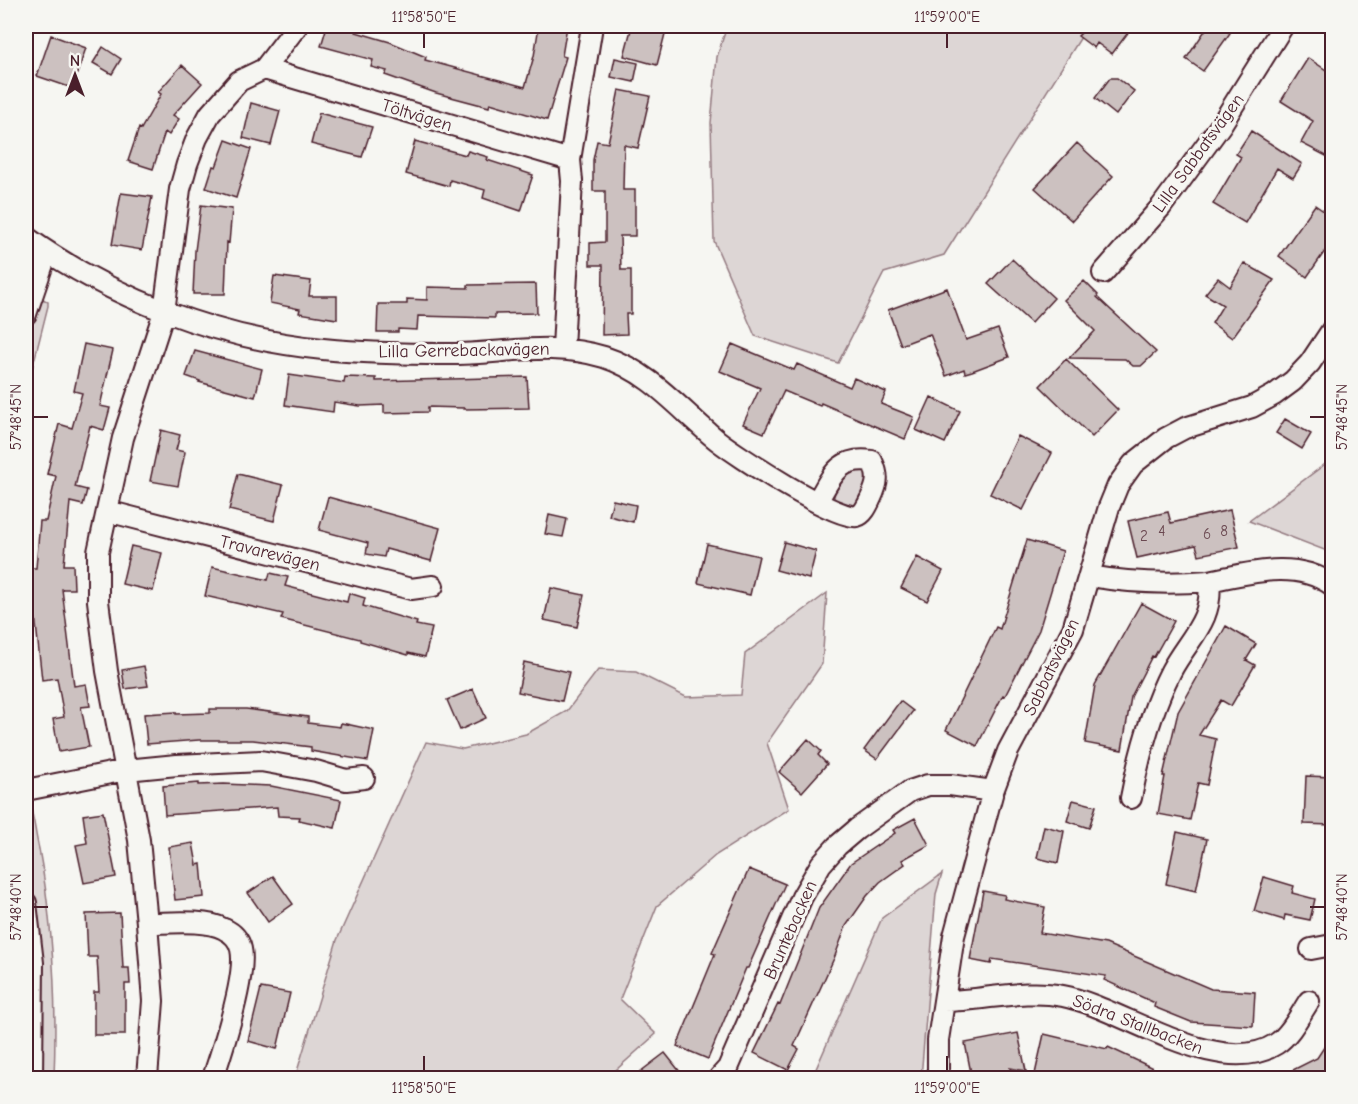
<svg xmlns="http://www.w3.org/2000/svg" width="1358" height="1104" font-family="'Comic Neue',sans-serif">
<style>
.green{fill:#ddd6d5;stroke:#947a80;stroke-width:1.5}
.building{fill:#ccc1c0;stroke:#4a1f2b;stroke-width:1.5}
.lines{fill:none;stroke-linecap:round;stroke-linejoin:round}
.street-casing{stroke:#4a1f2b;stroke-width:24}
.street{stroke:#f6f6f2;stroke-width:20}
.ticks{fill:none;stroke:#4a1f2b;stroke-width:2}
.labels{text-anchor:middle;stroke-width:6;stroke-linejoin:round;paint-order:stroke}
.number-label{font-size:15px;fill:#6a4850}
.street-label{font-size:18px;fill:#4a1f2b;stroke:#f6f6f2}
.neatline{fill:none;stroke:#4a1f2b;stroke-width:2}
.ticks-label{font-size:15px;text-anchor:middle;fill:#4a1f2b}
</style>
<rect width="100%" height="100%" fill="#f6f6f2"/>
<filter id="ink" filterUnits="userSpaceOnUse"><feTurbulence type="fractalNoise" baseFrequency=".0167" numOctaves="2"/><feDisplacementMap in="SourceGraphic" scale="12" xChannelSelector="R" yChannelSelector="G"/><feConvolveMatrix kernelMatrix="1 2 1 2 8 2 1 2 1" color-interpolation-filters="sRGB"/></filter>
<g filter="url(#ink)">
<path class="green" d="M727,26H1088L944,255L884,273L838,363L755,336L714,241L711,123L717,57Z
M40,297L48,302V306L26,393V341Z
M1332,459V553L1249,521Z
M866,468L871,473L859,502L851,507L834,500L835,487L847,470Z
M827,593L822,664L767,743L789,809L716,855L657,906L620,999L656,1034L607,1078H295L337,940L426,742L463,749L526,734L567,711L598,670L636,672L686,697L741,695L745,654Z
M28,800C34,814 35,833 39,849C53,924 57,1002 54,1078H41L42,998L35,904L26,850V801Z
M942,874L936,894L921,1078H812L882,918Z"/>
<path class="building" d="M327,26H358L356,32L390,42L426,57L425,60L525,87L534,56L539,26H567L562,56L566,57L547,120L490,103L489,107L436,93L385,75L387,71L371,67L373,60L321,46Z
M632,26H667L657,65L624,56Z
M1073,26H1133L1112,54L1097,43L1094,48L1078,36L1082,32Z
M1208,26H1219L1230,33L1203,71L1186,59Z
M51,35L86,48L72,88L37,76Z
M103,47L121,59L112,74L93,63Z
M615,58L638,63L634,82L611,77Z
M1308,58L1332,74V159L1301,143L1313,121L1281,101Z
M182,65L202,83L173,115L179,119L169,135L165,132L153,169L128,161L139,128L141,129L161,94L158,92Z
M1110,78H1117L1134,91L1116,115L1095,98Z
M619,90L650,96L638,148L624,145L623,190H635V236H620L621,270H631V314H626L627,334L602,335L603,265H590V243L605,242V191H593V160L597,141L608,143Z
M251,103L280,111L271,145L243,138Z
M319,113L372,127L362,157L311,144Z
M1251,131L1302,164L1293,178L1277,168L1245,223L1213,204L1241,157L1236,154Z
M226,140L251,149L236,198L206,188L213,166L216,167Z
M415,141L466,155L468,151L488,157L487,160L533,175L521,211L483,198L485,190L450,180L449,186L406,174Z
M1077,143L1113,176L1072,221L1035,188Z
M121,193L152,197L142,250L112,245Z
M201,205L232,209L229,243L227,242L225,294H193L195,251Z
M1315,205L1332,217V241L1307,277L1279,256Z
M1012,259L1054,298L1031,323L988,284Z
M1244,263L1274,280L1232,338L1212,323L1223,305L1205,294L1218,278L1230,287Z
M274,276L311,281L309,296H337V319L299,313L300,309L270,303Z
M1084,281L1098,295L1097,297L1156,352L1141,366H1133L1125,359L1069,358L1095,331L1064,300Z
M536,284L537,313L495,314V318L418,316L417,330L398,329V332H377L378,304H407V299L427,300V287L468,288V285Z
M947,288L966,340L998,329L1009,357L972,371L965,373L964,369L946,376L930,334L901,345L888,310Z
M84,344L113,350L100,406L110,408L104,430L90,426L75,487L87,490L83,505L70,502L64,565H73L74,589H62L74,686L86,684L90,706L81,707L89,747L59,752L53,719L64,717L57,678L42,680L30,568H36L40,521H46L56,476L47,474L59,424L72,428L82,393L74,391Z
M732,344L794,370L797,364L850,387L854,378L886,392L881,404L914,417L905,439L821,403L820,406L784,391L764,433L743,424L760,388L720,371Z
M195,351L262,369L255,397L199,382L200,381L186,376Z
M1066,359L1118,410L1092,437L1040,386Z
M289,375L344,383L345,377L376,378V381L527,377L529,408L464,409V408L428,407V412L384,413V405L360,406L334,402L333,412L285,405Z
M931,397L960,411L945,443L916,430Z
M1285,419L1311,434L1302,449L1276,433Z
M161,430L180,435L176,450L185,452L178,486L150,481Z
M1018,436L1052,453L1023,510L990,494Z
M238,474L283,485L274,521L229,510Z
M328,497L440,528L431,561L386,549L384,557L366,554L368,543L319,530Z
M613,500L636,505L633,522L609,516Z
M1230,510L1239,547L1199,555L1196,545L1137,558L1128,521L1168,512L1171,523Z
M549,515L567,519L563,537L545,534Z
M1027,540L1063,551L1039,630L1005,696L1003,695L977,746L946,730L996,627L1000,629Z
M784,542L816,551L809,579L776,570Z
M707,544L759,556L750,595L698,583Z
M131,546L162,553L153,591L122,584Z
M917,557L943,571L927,601L901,588Z
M212,567L268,580L270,573L288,577L285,586L347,602L349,593L365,598L363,606L417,622L416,625L432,628L425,657L408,653V655L360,641V639L281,619L283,614L205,596Z
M551,588L584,595L577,627L544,620Z
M1141,603L1174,621L1154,657L1152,656L1131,697L1122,750L1085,743L1095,685Z
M1226,626L1256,644L1246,660L1255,665L1231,706L1221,700L1199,735L1216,739L1207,785L1198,783L1190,820L1158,814L1165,776H1163L1178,712Z
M524,662L569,672L562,701L518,692Z
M144,666L148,686L125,689L122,670Z
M473,689L486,718L460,730L447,700Z
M900,701L913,711L877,759L864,750Z
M210,709H246L308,717V723L340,727L341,723L374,730L368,761L311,751V747L253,740H199L147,744L144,714L176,712V714L210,713Z
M808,739L821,751L818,755L827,764L802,792L779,772Z
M1306,776L1332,777L1331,825L1304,824Z
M199,783V785L224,784L271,786L341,800L335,828L299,820L300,817L278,816L277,807L165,815L163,786Z
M1073,800L1096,806L1089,828L1067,821Z
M103,812L116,877L84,883L76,845L87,843L83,815Z
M915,818L929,845L902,860L905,864L880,882L867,896L846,926L835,956L794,1046L799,1049L788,1070L754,1053L778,1004L780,1005L819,908L851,863L895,833L893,830Z
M1044,826L1064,831L1058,863L1037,858Z
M1177,832L1207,839L1196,891L1166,884Z
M193,843L197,865L201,864L204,897L175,900L169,847Z
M749,869L785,884L748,968H746L708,1059L677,1046L715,954L712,953Z
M273,876L293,904L268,922L248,893Z
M1264,877L1294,886L1292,893L1315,899L1310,920L1285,915L1284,920L1254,911Z
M983,891L1005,895L1004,899L1045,907L1040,933L1106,944L1211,989L1255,992L1253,1026L1191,1022L1154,1007L1155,1003L1104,980L1106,976L992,959L991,964L970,960Z
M120,913L123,968H129L130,984H125V1035H94V992H99L97,957H88L86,914Z
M261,988L290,993L277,1049L248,1041Z
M1018,1033L1026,1071L1010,1068L1012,1078H972L965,1043Z
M1044,1034L1107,1049L1108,1047L1174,1078H1055L1035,1074Z
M1332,1035V1078H1277L1317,1058Z
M665,1053L685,1078H632Z"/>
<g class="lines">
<defs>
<path id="street" d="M264,69L570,160
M26,237C111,298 218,339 323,349C364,353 404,354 445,354C499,355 551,340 604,357C651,372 680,410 717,440C736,455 837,521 857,516C864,514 868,504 871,498C878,483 879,476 872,461C838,456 832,476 817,502
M1103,273L1161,207L1221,125L1283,26
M26,314L47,252
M563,348L572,181L570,160L592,26
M107,511L411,589L433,586
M1090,576C1129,583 1170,584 1209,581C1214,620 1188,639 1171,671C1151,710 1139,756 1131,798
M1209,581C1250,573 1296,559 1332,585
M26,790L126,770L177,765L261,761L316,771L346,780L364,778
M26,903L33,963L32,1078
M147,923C169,923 205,919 224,929C233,933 239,940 241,949C247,975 222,1051 213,1078
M1311,949L1332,945
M944,1001C984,1001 1023,988 1063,996C1121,1007 1219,1081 1276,1044C1290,1035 1300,1015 1309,1001
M147,1078L153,1001L147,923L139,840L107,671L98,601V552L123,438L164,312L180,189L187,164L197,138L210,114L239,81L264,69L297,26
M719,1078L728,1068L802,897L821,864L837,846L857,829L910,791L928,785H950L993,791
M938,1078V1040L954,936L993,791L1008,751L1073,629L1109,507L1118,485L1133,464L1166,438L1185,428L1252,407L1274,395L1293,381L1310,363L1332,330"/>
</defs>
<use href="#street" class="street-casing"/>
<use href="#street" class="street"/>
</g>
</g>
<path class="ticks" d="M424,33V48M947,33V48M33,417H48M1310,417H1325M33,907H48M1310,907H1325M424,1056V1071M947,1056V1071"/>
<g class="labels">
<g class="number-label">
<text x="1162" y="536">4</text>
<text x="1224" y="536">8</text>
<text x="1207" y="539">6</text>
<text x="1144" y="541">2</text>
</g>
<g class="street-label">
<text transform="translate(417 115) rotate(17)" y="6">Töltvägen</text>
<text transform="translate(1198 153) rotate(-54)" y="6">Lilla Sabbatsvägen</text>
<text transform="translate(464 350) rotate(-1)" y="6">Lilla Gerrebackavägen</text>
<text transform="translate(270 553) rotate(14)" y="6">Travarevägen</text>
<text transform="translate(1051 667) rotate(-64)" y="6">Sabbatsvägen</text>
<text transform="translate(790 930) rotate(-66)" y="6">Bruntebacken</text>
<text transform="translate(1138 1024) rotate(21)" y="6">Södra Stallbacken</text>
</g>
</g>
<rect width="1358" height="1104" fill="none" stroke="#f6f6f2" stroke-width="66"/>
<g transform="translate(75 75)" stroke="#f6f6f2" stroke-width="4.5" paint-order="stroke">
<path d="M0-4.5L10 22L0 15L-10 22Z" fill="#4a1f2b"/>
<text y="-9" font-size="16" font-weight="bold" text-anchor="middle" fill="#4a1f2b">N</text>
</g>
<rect x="33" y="33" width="1292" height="1038" class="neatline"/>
<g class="ticks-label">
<text x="424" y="22">11°58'50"E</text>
<text x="947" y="22">11°59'00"E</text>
<text transform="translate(16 417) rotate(-90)" y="5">57°48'45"N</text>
<text transform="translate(1342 417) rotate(-90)" y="5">57°48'45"N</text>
<text transform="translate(16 907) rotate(-90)" y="5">57°48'40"N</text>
<text transform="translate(1342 907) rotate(-90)" y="5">57°48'40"N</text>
<text x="424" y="1093">11°58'50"E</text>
<text x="947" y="1093">11°59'00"E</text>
</g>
</svg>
